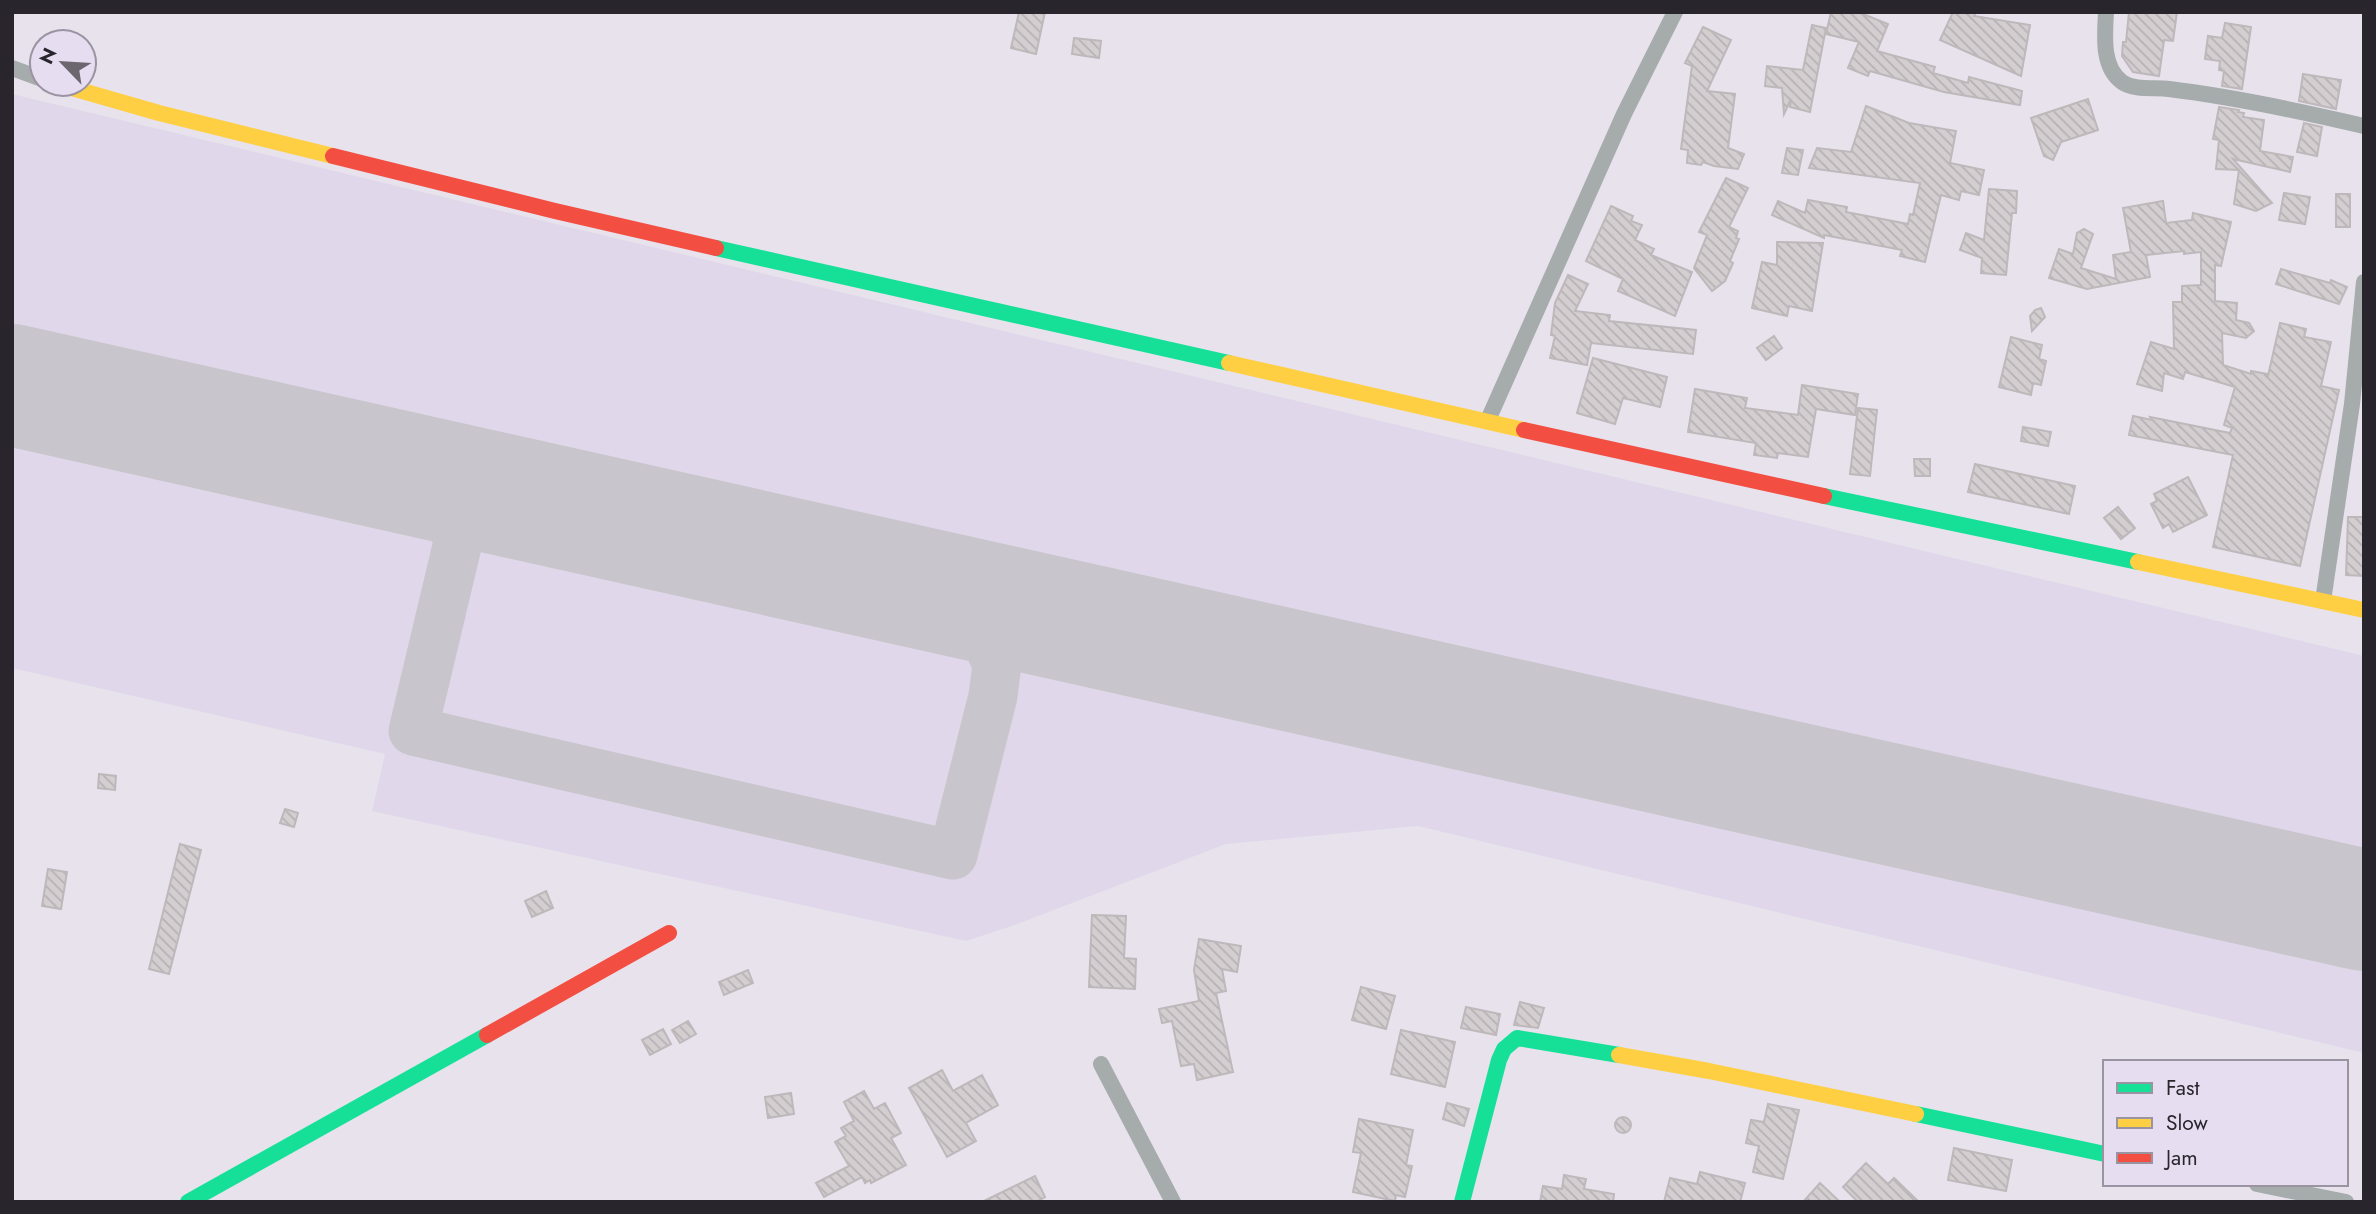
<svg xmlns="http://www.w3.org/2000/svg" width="2376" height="1214" font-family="Jost,sans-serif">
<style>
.built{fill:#e0d8ea}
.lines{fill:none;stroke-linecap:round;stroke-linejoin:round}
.taxiway{stroke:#c8c6cc;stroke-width:49}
.runway{stroke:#c8c6cc;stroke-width:122}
.building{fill:url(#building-back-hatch);stroke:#beb8bb;stroke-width:2}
.street{stroke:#a6abab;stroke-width:16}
.fast{stroke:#16e098;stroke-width:16}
.slow{stroke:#ffcf43;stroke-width:16}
.jam{stroke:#f24e42;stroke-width:16}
</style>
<defs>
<pattern id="building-back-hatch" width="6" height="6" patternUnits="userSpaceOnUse" patternTransform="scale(1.75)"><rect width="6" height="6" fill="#d4ced1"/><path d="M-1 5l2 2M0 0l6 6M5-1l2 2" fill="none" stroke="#b6b1b4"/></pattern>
</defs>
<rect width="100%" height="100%" fill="#e7e2ec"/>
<path class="built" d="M12,94L2364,656V1053L1418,826L1226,844L1015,925L966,941L372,811L385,754L12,668Z"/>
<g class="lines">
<path class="taxiway" d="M437,505L451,522L458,542L413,731L953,855L993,696L997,664L979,626"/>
<path class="runway" d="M12,385L2364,910"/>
</g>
<path class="building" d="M1019,12H1045L1036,54L1011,48Z
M1831,12H1858L1888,24L1877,51L1935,67L1933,73L1968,83L1969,77L2022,91L2020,105L1944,92L1870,71L1868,76L1848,68L1859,42L1826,34Z
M1953,12H1976L1974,16L2030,25L2021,76L1940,40Z
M2129,12H2177L2173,41L2164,40L2159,76L2133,72L2122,56L2123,42H2126Z
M2225,23L2251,27L2242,89L2222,86L2224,71L2219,70L2220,61L2205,59L2208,36L2222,38Z
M1812,25L1826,28L1810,112L1790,107L1791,99L1784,114L1782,88L1765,86L1767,66L1803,70Z
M1703,27L1731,40L1707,91L1735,94L1728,148L1744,154L1738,169L1714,166L1703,162L1701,165L1687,163L1688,150L1681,149L1692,66L1685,63Z
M1074,38L1101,41L1099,58L1072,54Z
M2303,74L2341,80L2336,109L2299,101Z
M2088,99L2098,130L2061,142L2053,160L2044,156L2031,118Z
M1866,106L1909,123L1956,131L1950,163L1984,170L1979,195L1961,191L1959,200L1941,195L1925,262L1900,256L1902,250L1824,235V238L1772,215L1778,201L1805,213L1808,200L1847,207L1846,212L1908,224L1910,214L1913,215L1920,183L1809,168L1817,148L1851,152Z
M2219,107L2239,110L2238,112L2244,113L2243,117L2264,120L2260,151L2293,157L2290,172L2233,159L2272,203L2256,211L2234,204L2239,170L2216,169L2219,140L2213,139Z
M2304,123L2322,127L2317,156L2297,152Z
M1787,148L1803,150L1798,175L1782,173Z
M1726,178L1748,188L1729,227L1738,231L1736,238L1739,239L1730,261L1733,263L1725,281L1712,291L1694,268L1707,235L1699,232Z
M1989,189L2017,191L2016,213H2012L2006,275L1981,273L1982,258L1960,250L1966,233L1984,240Z
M2284,193L2310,197L2305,224L2279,220Z
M2336,194H2350V227H2336Z
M2163,201L2166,223L2192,220L2193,213L2231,222L2221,266L2215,265V301L2237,303L2236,320L2249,323L2254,331L2246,338L2222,333L2223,365L2251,374V371L2267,374L2268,376L2280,323L2306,329L2304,337L2331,342L2321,386L2339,390L2300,566L2213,547L2233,455L2129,435L2133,416L2152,420L2150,417L2230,433L2232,428L2224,425L2235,387L2185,372L2183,379L2164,373L2162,391L2137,384L2151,342L2174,349L2173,302H2182V286L2201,285V252L2184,254V251L2146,255L2150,277L2087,289L2049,278L2059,249L2073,254L2077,233L2084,229L2093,234L2081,268L2116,279L2113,255L2131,252L2123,208Z
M1611,206L1633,216L1631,221L1642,225L1635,240L1654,249L1651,255L1692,272L1675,316L1618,291L1623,279L1586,261Z
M1777,242L1823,243L1812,311L1789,306L1787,316L1752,308L1762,262L1777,265Z
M2281,269L2330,283L2331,280L2347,287L2339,304L2276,284Z
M1568,275L1588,284L1575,311L1610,315L1609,321L1696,330L1693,354L1591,343L1587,365L1550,358L1555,336L1551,335L1555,303Z
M2041,308L2045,317L2032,331L2030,316L2035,310Z
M1774,336L1782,348L1766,360L1757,348Z
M2011,337L2042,345L2039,359L2046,361L2041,385L2033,383L2031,395L1999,387Z
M1593,358L1667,377L1660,407L1623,398L1615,424L1577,413Z
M1802,385L1858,394L1855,415L1816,409L1808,457L1778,453L1777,458L1754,455L1756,443L1688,432L1695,389L1747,398L1745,408L1798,415Z
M1858,408L1877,410L1870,476L1850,474Z
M2023,427L2051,432L2048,446L2021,441Z
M1914,459H1930V476H1915Z
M1975,464L2075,486L2069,514L1968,492Z
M2188,477L2207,515L2173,532L2169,524L2163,528L2151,504L2157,501L2154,494Z
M2118,507L2135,528L2121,539L2104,518Z
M2348,517H2364V576L2346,575Z
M99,774L116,776L115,790L98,788Z
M285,809L298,813L294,827L280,823Z
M180,844L201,850L169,974L149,969Z
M48,869L67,872L61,909L42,906Z
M546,891L553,908L532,917L525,901Z
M1092,915L1126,916L1124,958L1136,959L1135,989L1089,987Z
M1199,939L1241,946L1237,972L1222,969L1226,991L1216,993L1233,1072L1197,1080L1194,1064L1181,1066L1172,1021L1162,1023L1159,1009L1199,1001L1194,970Z
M748,970L753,983L724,995L719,982Z
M1361,987L1395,996L1386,1029L1352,1020Z
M1520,1002L1544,1008L1538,1028L1514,1025Z
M1466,1007L1500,1014L1496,1035L1461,1028Z
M688,1021L696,1034L680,1043L672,1030Z
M663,1029L671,1044L650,1055L642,1040Z
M1401,1030L1455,1042L1445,1087L1391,1074Z
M942,1070L953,1091L982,1075L998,1105L966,1123L976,1141L947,1157L909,1088Z
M864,1091L874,1109L885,1103L901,1133L891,1138L906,1165L871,1183L870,1180L865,1183L862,1177L824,1197L816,1183L849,1166L835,1142L846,1136L841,1128L854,1121L844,1102Z
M791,1093L794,1114L768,1118L765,1097Z
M1447,1103L1469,1109L1464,1126L1443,1119Z
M1768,1104L1799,1110L1783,1179L1753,1172L1759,1146L1746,1143L1751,1120L1764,1122Z
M1615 1125a8 8 0 1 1 16 0a8 8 0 1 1-16 0Z
M1359,1119L1413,1130L1406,1165L1412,1166L1405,1197L1396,1195L1395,1201L1353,1192L1361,1153L1353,1152Z
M1954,1148L2012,1160L2006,1191L1948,1180Z
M1866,1163L1888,1184L1894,1178L1919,1202H1858L1843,1187Z
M1700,1172L1745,1183L1740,1202H1664L1670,1178L1697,1184Z
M1564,1175L1586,1179L1584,1189L1614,1194L1613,1202H1540L1543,1186L1562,1189Z
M1035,1176L1045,1197L1036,1202H982Z
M1820,1183L1840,1202H1803Z"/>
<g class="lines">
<path class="street" d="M2106,12C2105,34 2101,67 2122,82C2135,91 2155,87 2169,89C2235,97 2300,111 2364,126
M12,68L42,79
M1488,420L1624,114L1675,12
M2323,601L2352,404L2364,282
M1101,1064L1173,1202
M2257,1184L2346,1202"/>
<path class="fast" d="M716,248L1229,363
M1824,496L2138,562
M1916,1114L2105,1154
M188,1202L487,1035
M1462,1202L1499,1060L1504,1049L1517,1038L1619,1055"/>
<path class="slow" d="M58,84L159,113L333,156
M1229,363L1524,430
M2138,562L2364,610
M1619,1055L1709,1071L1916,1114"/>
<path class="jam" d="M333,156L555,211L716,248
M1524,430L1824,496
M487,1035L669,933"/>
</g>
<rect width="2376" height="1214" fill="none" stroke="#29252c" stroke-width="28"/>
<rect x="2103" y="1060" width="245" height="126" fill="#e6ddf1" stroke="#9a93a2" stroke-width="2"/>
<rect x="2117" y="1083" width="35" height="10" fill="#16e098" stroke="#9a93a2" stroke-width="2"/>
<text x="2166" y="1095" font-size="21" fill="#29252c">Fast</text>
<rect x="2117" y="1118" width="35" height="10" fill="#ffcf43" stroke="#9a93a2" stroke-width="2"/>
<text x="2166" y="1130" font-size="21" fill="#29252c">Slow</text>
<rect x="2117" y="1153" width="35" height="10" fill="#f24e42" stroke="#9a93a2" stroke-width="2"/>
<text x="2166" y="1165" font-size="21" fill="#29252c">Jam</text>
<g transform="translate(63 63) rotate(295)"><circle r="33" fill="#e6ddf1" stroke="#9a93a2" stroke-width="2"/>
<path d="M0-5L12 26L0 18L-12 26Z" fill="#6c676f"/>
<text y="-10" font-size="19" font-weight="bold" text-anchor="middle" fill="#29252c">N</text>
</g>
</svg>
